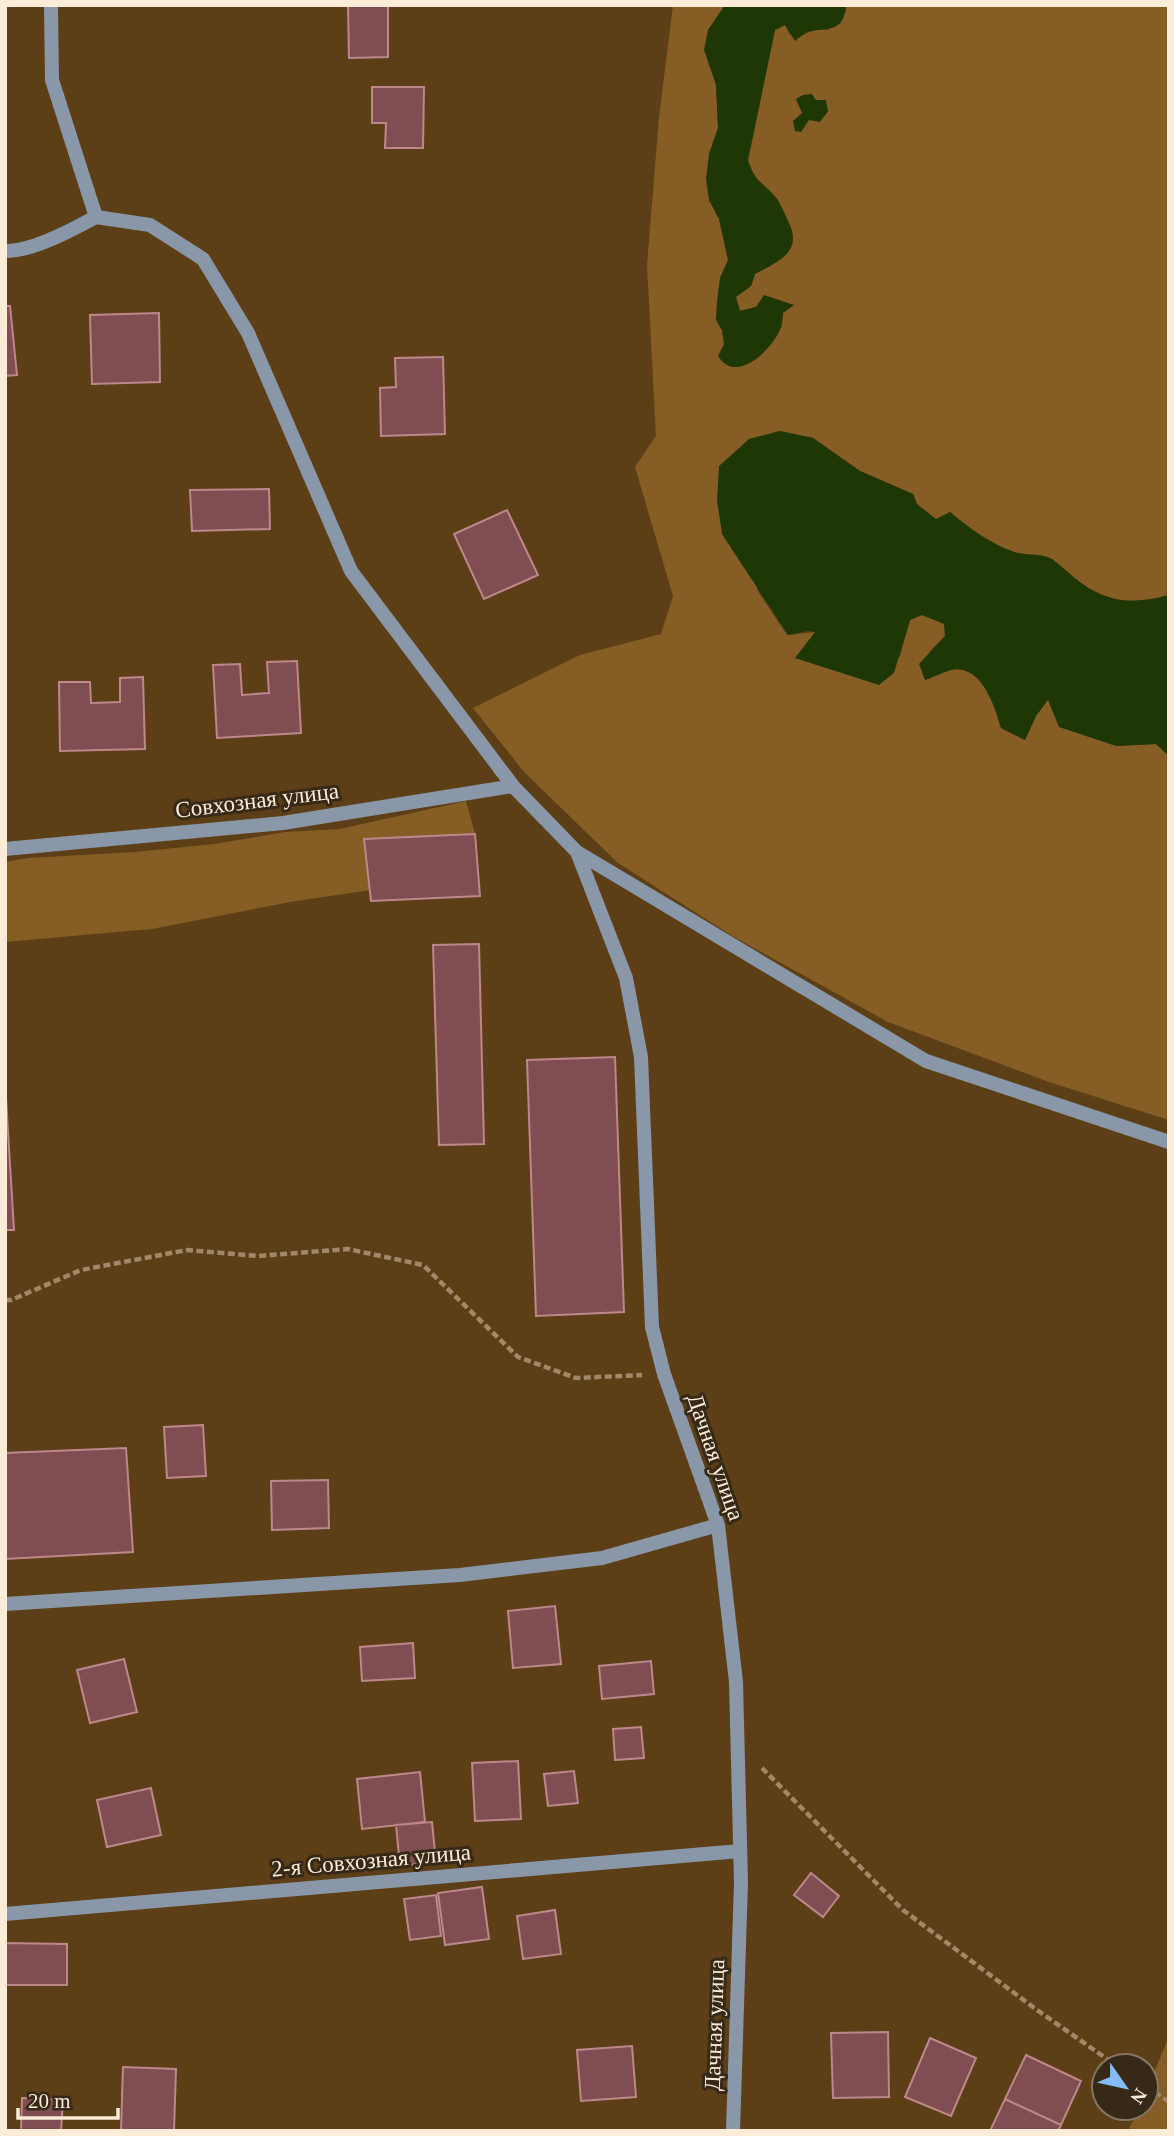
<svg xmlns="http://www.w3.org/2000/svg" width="1174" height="2136" font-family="'Times New Roman',serif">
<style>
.green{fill:#865d24}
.water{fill:#1f3705}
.building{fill:#7f4d52;stroke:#be878c;stroke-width:2}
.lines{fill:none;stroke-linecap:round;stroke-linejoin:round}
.path{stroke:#a08868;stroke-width:4.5;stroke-dasharray:7 3.5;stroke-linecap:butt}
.minor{stroke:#8997a9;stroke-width:14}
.labels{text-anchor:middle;stroke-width:6;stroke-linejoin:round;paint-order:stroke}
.street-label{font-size:23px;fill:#fcebd6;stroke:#362918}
</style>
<rect width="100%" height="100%" fill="#5c3f17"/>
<path class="green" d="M673,5H725L708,30L716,85L718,128L709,154V200L719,219L728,260L720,278L716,320L722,330L724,344L782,327L783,313L756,307L739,311L736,296L751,286L755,274C781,260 804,251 787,219C784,212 781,205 777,199C762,181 756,185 748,160L775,30L785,25L790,35L816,30H829L846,12V5H1169V595C1135,604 1111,604 1081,583C1071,576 1062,566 1052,559C1041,553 1026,556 1014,552C989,543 971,529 950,512L936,520L917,504L913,494L860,471L813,438L780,431L749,439L757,590L787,635L816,632L795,659L900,657L910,620L922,615L944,623L945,636L930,651L925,680C934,677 943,672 951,670C981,663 995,707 1001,728L1025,740L1036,716L1048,699L1116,746L1156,744L1169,756V1120L1049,1082L888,1022L734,937L618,863L525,773L473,708L580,655L661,634L673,596L635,467L656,436L647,265L659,117Z
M466,801L475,834L365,839L371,890L290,902L152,929L5,942V862L28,858L135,852L214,844L285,832L340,829Z
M1169,2034V2131H1128L1139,2108H1146C1146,2082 1162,2059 1169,2034Z"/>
<path class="water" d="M725,5H846C844,34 828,26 809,32C803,34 800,37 795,41L785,25L775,30L748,160C756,185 763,181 777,199C781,205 784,212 787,219C804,251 781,260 755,274L751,286L736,297L740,311L756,307L764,295L794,305L783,313C782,319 782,325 780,330C771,350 736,385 718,356L724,344L722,330L716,320L717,302L720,278L728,260L719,219L709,200L706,179L709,154L718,128L716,85L704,50L708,30Z
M812,94L816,100H826L828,111L820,122L809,120L801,132L795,131L793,121L802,113L796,99L803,95Z
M780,431L813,438L860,471L913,494L917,504L936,519L950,512C970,529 989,543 1014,552C1026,556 1041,553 1052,559C1062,566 1071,576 1081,583C1111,604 1135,604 1169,595V756L1156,744L1116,746L1059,727L1048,700L1036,716L1025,740L1001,728C995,706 981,663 951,670C943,672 934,677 925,680L919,664L945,636L944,624L922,615L910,620L894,673L879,685L795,658L815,632L808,631L788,635L722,534L717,500L719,466L749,439Z"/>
<path class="building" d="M348,5H388V57L349,58Z
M372,87H424L423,148H385L386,123H372Z
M5,306H10L17,375L5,376Z
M159,313L160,382L92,384L90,315Z
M443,357L445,434L381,436L380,388L396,387L395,358Z
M269,489L270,529L192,531L190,490Z
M507,510L538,575L484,599L454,534Z
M297,661L301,733L217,738L213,665L240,664L242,695L269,693L267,662Z
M143,677L145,749L60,751L59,682H90L91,703L120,702V678Z
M475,834L480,896L371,901L364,839Z
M479,944L484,1144L439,1145L433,945Z
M615,1057L624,1312L536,1316L527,1060Z
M5,1082L14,1230H5Z
M203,1425L206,1476L167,1478L164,1427Z
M126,1448L133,1552L5,1559V1453Z
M328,1480L329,1528L272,1530L271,1481Z
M555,1606L561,1664L513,1668L508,1611Z
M413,1643L415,1678L362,1681L360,1647Z
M124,1659L137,1712L90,1723L77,1670Z
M651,1661L654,1694L602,1699L599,1666Z
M641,1727L644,1758L615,1760L613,1729Z
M518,1761L521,1819L475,1821L472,1763Z
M574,1771L578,1803L548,1806L544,1774Z
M420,1772L425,1822L362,1829L357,1779Z
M151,1788L161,1835L107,1847L97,1800Z
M432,1822L436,1862L400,1866L396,1825Z
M811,1873L839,1896L823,1917L794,1895Z
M482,1887L489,1939L445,1945L438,1893Z
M436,1895L441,1936L410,1940L404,1899Z
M555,1910L561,1954L523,1959L517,1916Z
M5,1943L67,1944V1985H5Z
M888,2032L889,2097L833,2098L831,2033Z
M930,2038L976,2058L951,2116L905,2097Z
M632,2046L636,2097L581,2101L577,2050Z
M1026,2055L1081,2081L1061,2125L1005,2099Z
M123,2067L176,2069L174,2131H121Z
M22,2098L63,2100L61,2131H21Z
M1005,2099L1061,2125L1058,2131H990Z"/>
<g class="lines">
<path class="path" d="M5,1300H11L81,1270L187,1250L258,1256L348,1249L423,1265L518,1357L576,1378L642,1375
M762,1768L903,1910L1037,2010L1117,2066
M1146,2086L1169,2102"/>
<path class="minor" d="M51,5L52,80L96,217L150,225L203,259L248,333L351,571L513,786L577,852L926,1061L1169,1142
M5,251C34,251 71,230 96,217
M5,849L283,823L513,786
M577,852L626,978L641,1057L652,1327L664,1374L718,1525L736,1682L741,1882L733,2131
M5,1604L460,1575L602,1558L718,1525
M5,1914L740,1851"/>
</g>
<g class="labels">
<g class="street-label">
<text transform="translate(257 800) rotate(-7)" y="8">Совхозная улица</text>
<text transform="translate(716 1457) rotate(71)" y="8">Дачная улица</text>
<text transform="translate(371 1860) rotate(-5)" y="8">2-я Совхозная улица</text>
<text transform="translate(714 2025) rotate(-88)" y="8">Дачная улица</text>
</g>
</g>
<rect width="1174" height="2136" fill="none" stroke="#fcebd6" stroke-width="14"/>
<g transform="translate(1125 2087) rotate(124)"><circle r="33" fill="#362918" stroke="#857764" stroke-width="2"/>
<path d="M0-5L12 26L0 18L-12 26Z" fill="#84bcfb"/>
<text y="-10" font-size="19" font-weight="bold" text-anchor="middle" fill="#fcebd6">N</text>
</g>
<path d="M18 2108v10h100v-10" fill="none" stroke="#fcebd6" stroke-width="3.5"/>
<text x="28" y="2108" font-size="21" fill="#fcebd6" stroke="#362918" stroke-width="5" paint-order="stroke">20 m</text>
</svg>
